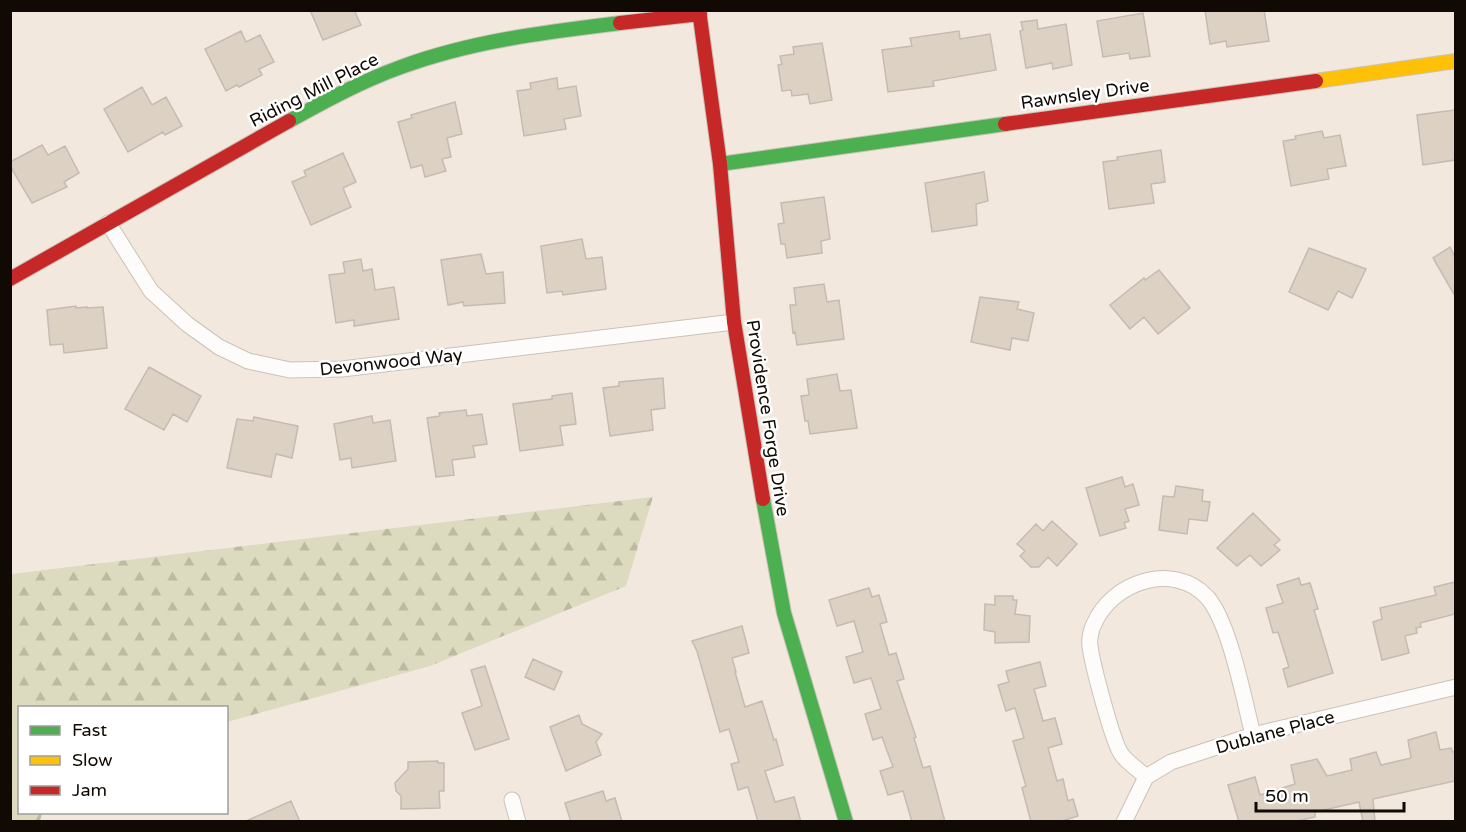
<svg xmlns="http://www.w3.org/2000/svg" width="1466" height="832" font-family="'Varela Round',sans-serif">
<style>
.forest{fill:url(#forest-firs)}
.building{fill:#ddd1c4;stroke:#c4bbb3;stroke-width:1.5}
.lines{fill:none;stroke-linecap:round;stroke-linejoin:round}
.street-casing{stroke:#cac2b8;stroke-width:17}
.fast-casing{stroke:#cac2b8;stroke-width:16}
.slow-casing{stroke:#cac2b8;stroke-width:16}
.jam-casing{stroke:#cac2b8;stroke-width:16}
.street{stroke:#fdfcfa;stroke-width:15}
.fast{stroke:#4caf50;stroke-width:14}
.slow{stroke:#ffc107;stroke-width:14}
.jam{stroke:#c62828;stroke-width:14}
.labels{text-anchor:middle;stroke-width:5;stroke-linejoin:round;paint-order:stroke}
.street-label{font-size:18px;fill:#110a04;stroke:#fff}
</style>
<defs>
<pattern id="forest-firs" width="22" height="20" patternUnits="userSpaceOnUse" patternTransform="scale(1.5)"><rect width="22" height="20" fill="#dcdbbf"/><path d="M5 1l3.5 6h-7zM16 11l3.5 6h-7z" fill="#bcbba2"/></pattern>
</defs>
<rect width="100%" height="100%" fill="#f3e8dd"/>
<path class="forest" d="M653,497L626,586L430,666L227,722L226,708H20V812L42,813L40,821H11V574Z"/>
<path class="building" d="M310,10H354L361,25L323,40Z
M1205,10H1264L1269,41L1227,47L1226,41L1210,44Z
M1143,13L1150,56L1130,59L1129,53L1103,57L1097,21Z
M1037,20L1038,29L1066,24L1072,65L1053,69L1052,63L1026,68L1020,31L1023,30L1021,22Z
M241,31L246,42L260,35L274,62L259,69L262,75L239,87L237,85L226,91L205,49Z
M959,31L960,39L990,34L996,70L933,81L934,86L888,92L882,50L912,46L910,38Z
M822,43L832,100L810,104L808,94L792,96L791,90L782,91L778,65L782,64L780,56L794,54L793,47Z
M557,78L558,89L576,86L581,116L564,119L566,129L524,136L517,91L531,89L530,83Z
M142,87L152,105L166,97L182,126L165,135L163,132L128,152L104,109Z
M455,102L462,134L447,138L451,157L442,159L446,171L425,177L422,165L411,168L398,122L412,118L411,115Z
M1455,110V160L1423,165L1417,115Z
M1322,131L1324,138L1340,135L1346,166L1327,169L1329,179L1291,186L1283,141L1296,139L1295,136Z
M42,145L48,155L65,146L79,173L64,182L67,187L32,203L10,166V162Z
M1161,150L1165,182L1151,184L1154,203L1109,209L1103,162L1118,160L1117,157Z
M343,153L356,182L343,188L351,207L311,225L292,182L306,176L304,171Z
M984,172L988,201L976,204L977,225L932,232L925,183Z
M824,197L830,239L821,241L822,253L787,258L785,244H781L778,224L784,223L781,203Z
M582,239L586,259L602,257L606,289L563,295L562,291L547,293L541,246Z
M1450,247L1455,257V296L1433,258Z
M1309,248L1366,269L1352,298L1338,291L1328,310L1289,292Z
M481,254L486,274L503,272L505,303L464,306L463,302L448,305L441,260Z
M361,259L363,271L372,269L375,290L394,287L399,319L354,326V320L336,323L329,275L345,273L343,262Z
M1159,270L1190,308L1158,334L1144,317L1130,329L1110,305L1144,278L1145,280Z
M824,284L827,302L839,300L844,339L797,345L795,332L793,333L790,305H796L794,288Z
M980,297L1019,302L1017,309L1034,313L1028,341L1012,338L1010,350L971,342Z
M76,306V308L87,307V308L103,307L107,348L64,353L63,344L50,345L47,310Z
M149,367L201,396L187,422L173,414L164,430L125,409Z
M837,374L840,391L851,390L857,428L810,434L808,421H805L801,396L809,395L807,379Z
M663,378L665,408L651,410L653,430L610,436L603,388L619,386V382Z
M572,393L576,424L560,426L563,445L520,451L513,404L552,399V396Z
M466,410L467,416L482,414L487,444L473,446L475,457L452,460L454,475L436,477L427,418L440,416L439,413Z
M372,416L373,423L390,420L396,461L352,468L351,458L340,460L334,424Z
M254,417L298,426L292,458L276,454L271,477L227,468L237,419L253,421Z
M1122,477L1125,487L1133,484L1139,505L1125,509L1129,521L1124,523L1126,528L1100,536L1086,488Z
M1176,486L1203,490L1202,501L1210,502L1207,521L1189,519L1187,534L1159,530L1163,496L1174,497Z
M1253,513L1280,540L1274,545L1280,550L1261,566L1250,555L1237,566L1217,548Z
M1052,521L1077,544L1057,566L1048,557L1039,567H1031L1020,556L1025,551L1017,544L1036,524L1043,531Z
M1299,578L1301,585L1310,583L1318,609L1314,610L1333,673L1288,687L1283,669L1289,667L1278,632L1273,633L1266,608L1283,603L1277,585Z
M1455,582V614L1420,623L1421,627L1416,628L1417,633L1405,636L1409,653L1382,660L1373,622L1382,619L1380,608L1436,595L1434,587Z
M869,588L872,597L879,595L887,622L880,624L889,655L896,653L904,679L897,681L916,737L914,738L923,768L930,766L945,822H912L903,791L888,795L880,771L893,767L882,737L873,740L865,714L881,709L871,678L854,683L846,657L863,652L854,621L837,626L829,600Z
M995,596H1013V600H1017L1015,614L1030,616L1029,642L995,643V632L984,630L985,604L995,605Z
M742,626L749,653L732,658L736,672H735L745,707L762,701L774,740L776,739L783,765L765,771L775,802L794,797L801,822H758L748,787L738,790L731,764L739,762L729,729L720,732L697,651L692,641Z
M533,659L562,672L554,690L525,677Z
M1040,662L1046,686L1034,689L1043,721L1055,718L1062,744L1048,748L1057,781L1063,779L1068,801L1073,799L1078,816L1059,822H1031L1022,788L1026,786L1013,741L1024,738L1015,708L1006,711L998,685L1009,682L1006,671Z
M485,666L509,739L475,750L462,713L482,706L471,670Z
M579,715L582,724L602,734L596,742L601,755L566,771L550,727Z
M1436,732L1440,750L1451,748L1453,752H1455V781L1373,799L1375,822H1363L1359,802L1315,812V817L1293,822H1239L1228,785L1255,777L1260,795L1295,784L1291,765L1317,759L1327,776L1352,770L1350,759L1376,752L1381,765L1411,758L1408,740Z
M438,761V763H444V791H439L440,808L401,809V796L396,791L395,783L408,769V762Z
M603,791L606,801L615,798L622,822H571L565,803Z
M291,801L300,822H244Z"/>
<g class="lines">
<defs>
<path id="street" d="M108,223L151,291L187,324L219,347L248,361L290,370L342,369L734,322
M1146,777C1139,770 1128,763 1122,755C1113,744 1092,663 1090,646C1089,640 1091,629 1094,624C1112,582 1173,561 1207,597C1230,623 1244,700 1253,735
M512,800L518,822
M1124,822L1146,777L1171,762L1253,735L1456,687"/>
<path id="fast" d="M289,121C325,101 362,81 401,67C471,41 546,32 620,23
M720,164L1005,124
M763,499L784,613L846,822"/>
<path id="slow" d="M1316,81L1456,61"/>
<path id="jam" d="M699,10L720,164L734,322L763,499
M620,23L700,14
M1005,124L1316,81
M10,279L289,121"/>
</defs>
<use href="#street" class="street-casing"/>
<use href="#fast" class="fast-casing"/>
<use href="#slow" class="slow-casing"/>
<use href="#jam" class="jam-casing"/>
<use href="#street" class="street"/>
<use href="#fast" class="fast"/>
<use href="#slow" class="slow"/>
<use href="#jam" class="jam"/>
</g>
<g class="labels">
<g class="street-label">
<text transform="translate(314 90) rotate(-27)" y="6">Riding Mill Place</text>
<text transform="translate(1085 94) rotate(-8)" y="6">Rawnsley Drive</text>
<text transform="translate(391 362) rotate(-6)" y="6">Devonwood Way</text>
<text transform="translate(768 418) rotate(81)" y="6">Providence Forge Drive</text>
<text transform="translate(1275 732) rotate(-15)" y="6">Dublane Place</text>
</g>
</g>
<rect width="1466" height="832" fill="none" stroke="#110a04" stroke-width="24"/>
<rect x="18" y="706" width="210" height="108" fill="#ffffff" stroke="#a09d9b" stroke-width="1.5"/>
<rect x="30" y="726" width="30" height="9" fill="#4caf50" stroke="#a09d9b" stroke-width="1.5"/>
<text x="72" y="736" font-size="18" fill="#110a04">Fast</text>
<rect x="30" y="756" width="30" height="9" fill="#ffc107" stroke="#a09d9b" stroke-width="1.5"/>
<text x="72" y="766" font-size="18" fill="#110a04">Slow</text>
<rect x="30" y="786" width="30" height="9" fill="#c62828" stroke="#a09d9b" stroke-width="1.5"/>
<text x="72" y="796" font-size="18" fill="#110a04">Jam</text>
<path d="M1256 802v9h148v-9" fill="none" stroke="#110a04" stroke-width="3"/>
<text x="1265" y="802" font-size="18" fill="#110a04" stroke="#ffffff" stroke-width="4.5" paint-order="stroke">50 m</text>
</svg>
